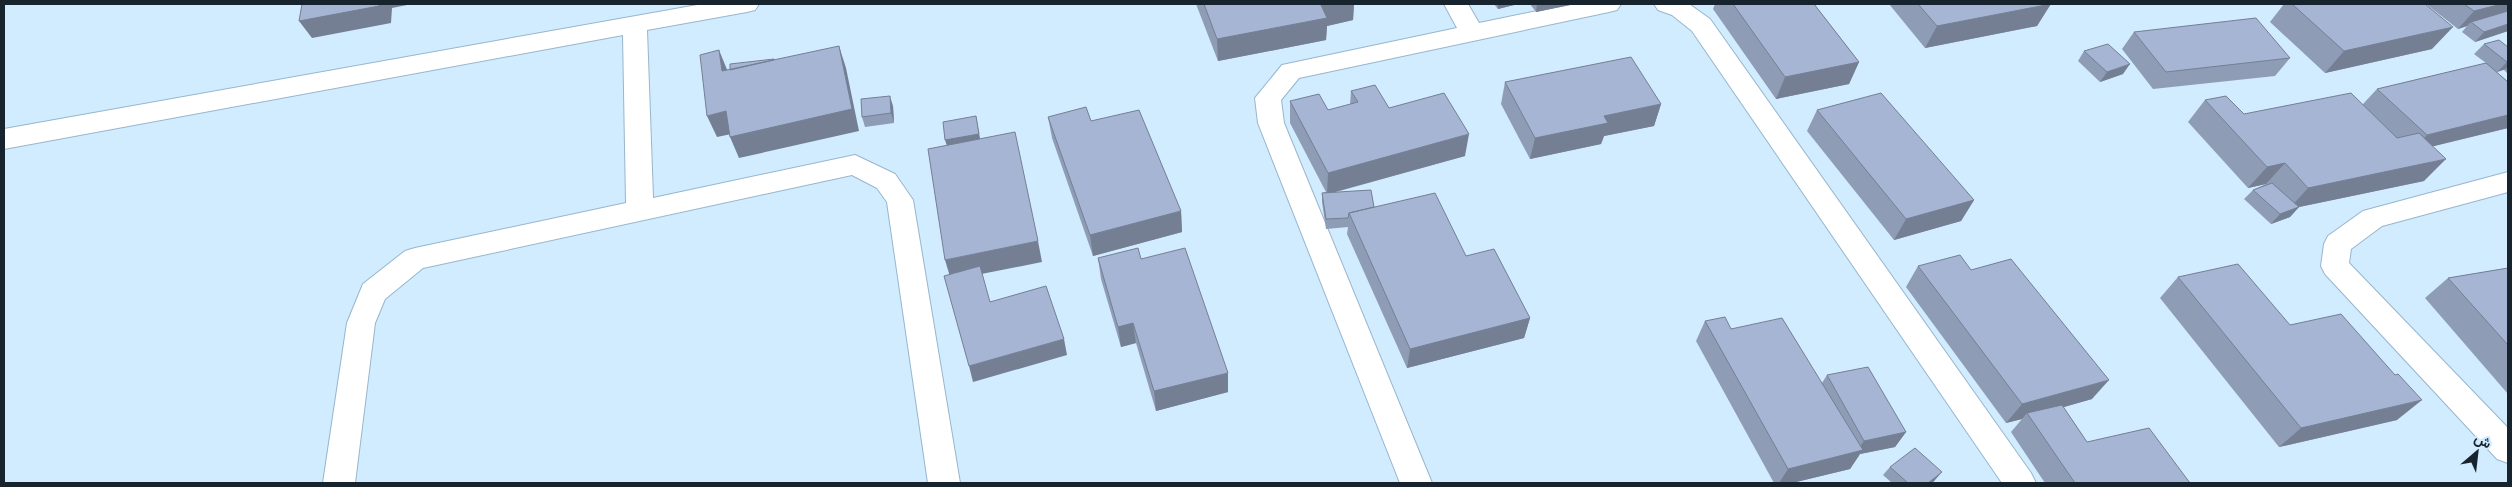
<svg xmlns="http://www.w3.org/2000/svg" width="2512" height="487" font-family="'Exo 2',Vazirmatn,sans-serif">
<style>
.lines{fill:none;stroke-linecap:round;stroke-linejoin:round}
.street-casing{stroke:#97b6cd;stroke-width:2}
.street{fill:#fff;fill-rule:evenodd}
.wall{fill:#8f9cb6}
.shaded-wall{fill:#747f94}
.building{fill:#a6b5d4;stroke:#747f94}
</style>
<rect width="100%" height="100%" fill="#d1ebff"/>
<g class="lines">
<defs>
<path id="street" d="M703,4H759L755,10L747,12L647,30L653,198L855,155L895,174L913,200L960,483H928L887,202L877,188L852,175L423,268L385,299L375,323L355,483H323L347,323L363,284L405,251L415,248L626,203L623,35L4,149V129Z
M1444,4H1468L1479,23L1571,4H1621L1617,10L1609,12L1299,78L1281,100L1284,123L1432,483H1400L1258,123L1255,98L1282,65L1457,28Z
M1654,4H1689L1710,19L2031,473L2036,483H2002L1692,31L1672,15L1658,10Z
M2508,172V192L2382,226L2351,249L2349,263L2508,428V463L2497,459L2325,274L2321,266L2324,244L2328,236L2363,211Z"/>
</defs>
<use href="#street" class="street-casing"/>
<use href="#street" class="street"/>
</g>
<path class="wall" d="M1196,4H1354L1353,20L1327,26L1326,40L1218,61Z
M1494,4H1518L1498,9Z
M1530,4H1575L1536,12Z
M1715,4H1814L1859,62L1849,84L1776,99L1713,9Z
M1889,4H2050L2037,26L1925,48Z
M2284,4H2425L2432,49L2325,73L2270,22Z
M2426,4H2508V31L2475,42L2462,32L2467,26L2458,29Z
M2134,32L2290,58L2275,76L2153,89L2122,49Z
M2484,44L2508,47V74L2504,70L2506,69L2497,72L2508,82V128L2433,146L2424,181L2299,207L2290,217L2271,224L2244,199L2253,190L2266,184L2248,188L2188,122L2205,100L2244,114L2363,104L2377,89L2486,63L2474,54Z
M2084,51L2123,74L2100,82L2078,61Z
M1505,82L1661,104L1654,126L1604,136L1601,144L1530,159L1501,104Z
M1351,91L1389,108L1465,156L1336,192L1374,207L1466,256L1530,318L1524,338L1407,368L1347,234L1348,227L1326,229L1322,202V193L1326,192L1290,123V101L1328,110L1350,105Z
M893,106L894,123L865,127L862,117Z
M1817,110L1974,200L1961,221L1894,240L1807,131Z
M1048,117L1091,121L1181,211L1182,232L1093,256L1052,138Z
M1098,258L1141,259L1228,392L1156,411L1136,343L1121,347L1101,279Z
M1918,266L1971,270L2092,399L2063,407L2087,442L2190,483H2045L2011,432L2022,419L2006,423L1906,287Z
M2508,268V394L2425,298L2448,278Z
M2178,277L2290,325L2397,420L2279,447L2160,298Z
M1705,321L1731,329L1822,383L1827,375L1906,432L1895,447L1860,454L1850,469L1792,483H1774L1696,341Z
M1890,467L1935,480L1932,483H1892L1883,475Z"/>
<path class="shaded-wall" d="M379,4H412L392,8L391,23L312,38L299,21Z
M1328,4H1354L1353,20L1327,26L1326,40L1218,61L1217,39L1321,5Z
M1498,4H1518L1498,9Z
M1537,4H1575L1536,12Z
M2051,4L2037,26L1925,48L1937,26Z
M2502,4H2508V15L2471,22L2467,26L2458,29L2474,11Z
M2508,24V31L2475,42L2484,32Z
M2453,27L2432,49L2325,73L2344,51Z
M839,46L846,68L859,131L739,158L730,137Z
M719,50L728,72L722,71Z
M2508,61V66L2506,69L2497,72Z
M1859,62L1849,84L1776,99L1785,77Z
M2130,64L2123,74L2100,82L2107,72Z
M890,96L893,106L894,123L891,113Z
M1661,104L1654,126L1604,136L1601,144L1530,159L1535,138L1604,116Z
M726,111L736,133L717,137L707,116Z
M2508,115V128L2410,152L2427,135Z
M976,116L981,144L948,149L945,140Z
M1469,134L1465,156L1327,194L1328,173Z
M2446,159L2424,181L2299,207L2290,217L2271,224L2280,214L2289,209L2308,188Z
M2285,163L2266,184L2248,188L2267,167Z
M1974,200L1961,221L1894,240L1906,219Z
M1181,211L1182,232L1093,256L1090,235Z
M1038,241L1042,262L951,280L945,260Z
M1530,318L1524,338L1407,368L1410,349Z
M1133,323L1136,343L1121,347L1118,327Z
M1064,339L1067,355L973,382L969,366Z
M1228,373V392L1156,411L1154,391Z
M2109,380L2092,399L2029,417L2027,413L2022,419L2006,423L2022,404Z
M2422,400L2397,420L2279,447L2301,428Z
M1906,432L1895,447L1860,454L1850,469L1792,483H1779L1788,469L1856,452L1864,441Z
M1942,472L1935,480L1932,483H1928Z"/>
<path class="building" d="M302,4H379V6L299,21Z
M1204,4H1328L1321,5L1327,18L1217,39Z
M1733,4H1814L1859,62L1785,77Z
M1918,4H2051L1937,26Z
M2292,4H2425L2453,27L2344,51Z
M2464,4H2502L2474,11Z
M2508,11V24L2484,32L2471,22Z
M2256,18L2290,58L2166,72L2134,32Z
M2499,40L2508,47V61L2507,62L2484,44Z
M2108,44L2130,64L2107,72L2084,51Z
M839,46L852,109L730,137L726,111L707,116L700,55L719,50L722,71Z
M1631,57L1661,104L1604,116L1608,123L1535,138L1505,82Z
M774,59V60L730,70V64Z
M2486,63L2508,82V115L2427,135L2377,89Z
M1375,85L1389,108L1444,93L1469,134L1328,173L1290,101L1319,94L1328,110L1358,102L1351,91Z
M1881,93L1974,200L1906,219L1817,110Z
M2351,93L2397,138L2419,133L2446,159L2308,188L2285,163L2267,167L2205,100L2226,96L2244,114Z
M890,96L891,113L862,117L861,99Z
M1086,107L1091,121L1139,110L1181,211L1090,235L1048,117Z
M976,116L979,134L945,140L943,122Z
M1015,132L1038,241L945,260L928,149Z
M2272,183L2299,207L2280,214L2253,190Z
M1371,190L1374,207L1349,213L1348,218L1326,219L1322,193Z
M1435,193L1466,256L1494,249L1530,318L1410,349L1349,213Z
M1138,248L1141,259L1185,248L1228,373L1154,391L1133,323L1118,327L1098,258Z
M1960,255L1971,270L2011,259L2109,380L2022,404L1918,266Z
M2238,264L2290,325L2341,314L2395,375L2398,374L2422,400L2301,428L2178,277Z
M980,266L990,302L1046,286L1064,339L969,366L944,276Z
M2508,268V345L2448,278Z
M1725,317L1731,329L1782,318L1863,450L1788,469L1705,321Z
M1868,367L1906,432L1864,441L1827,375Z
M2062,405L2087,442L2149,428L2190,483H2075L2027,413Z
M1915,448L1942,472L1928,483H1908L1890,467Z"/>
<rect width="2512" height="487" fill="none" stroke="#18242d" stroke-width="10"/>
<g transform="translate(2477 452) rotate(28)" stroke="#d1ebff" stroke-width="4" paint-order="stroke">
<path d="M0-4L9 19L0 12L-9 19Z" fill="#18242d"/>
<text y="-8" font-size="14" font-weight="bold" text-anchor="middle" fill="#18242d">ش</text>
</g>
</svg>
